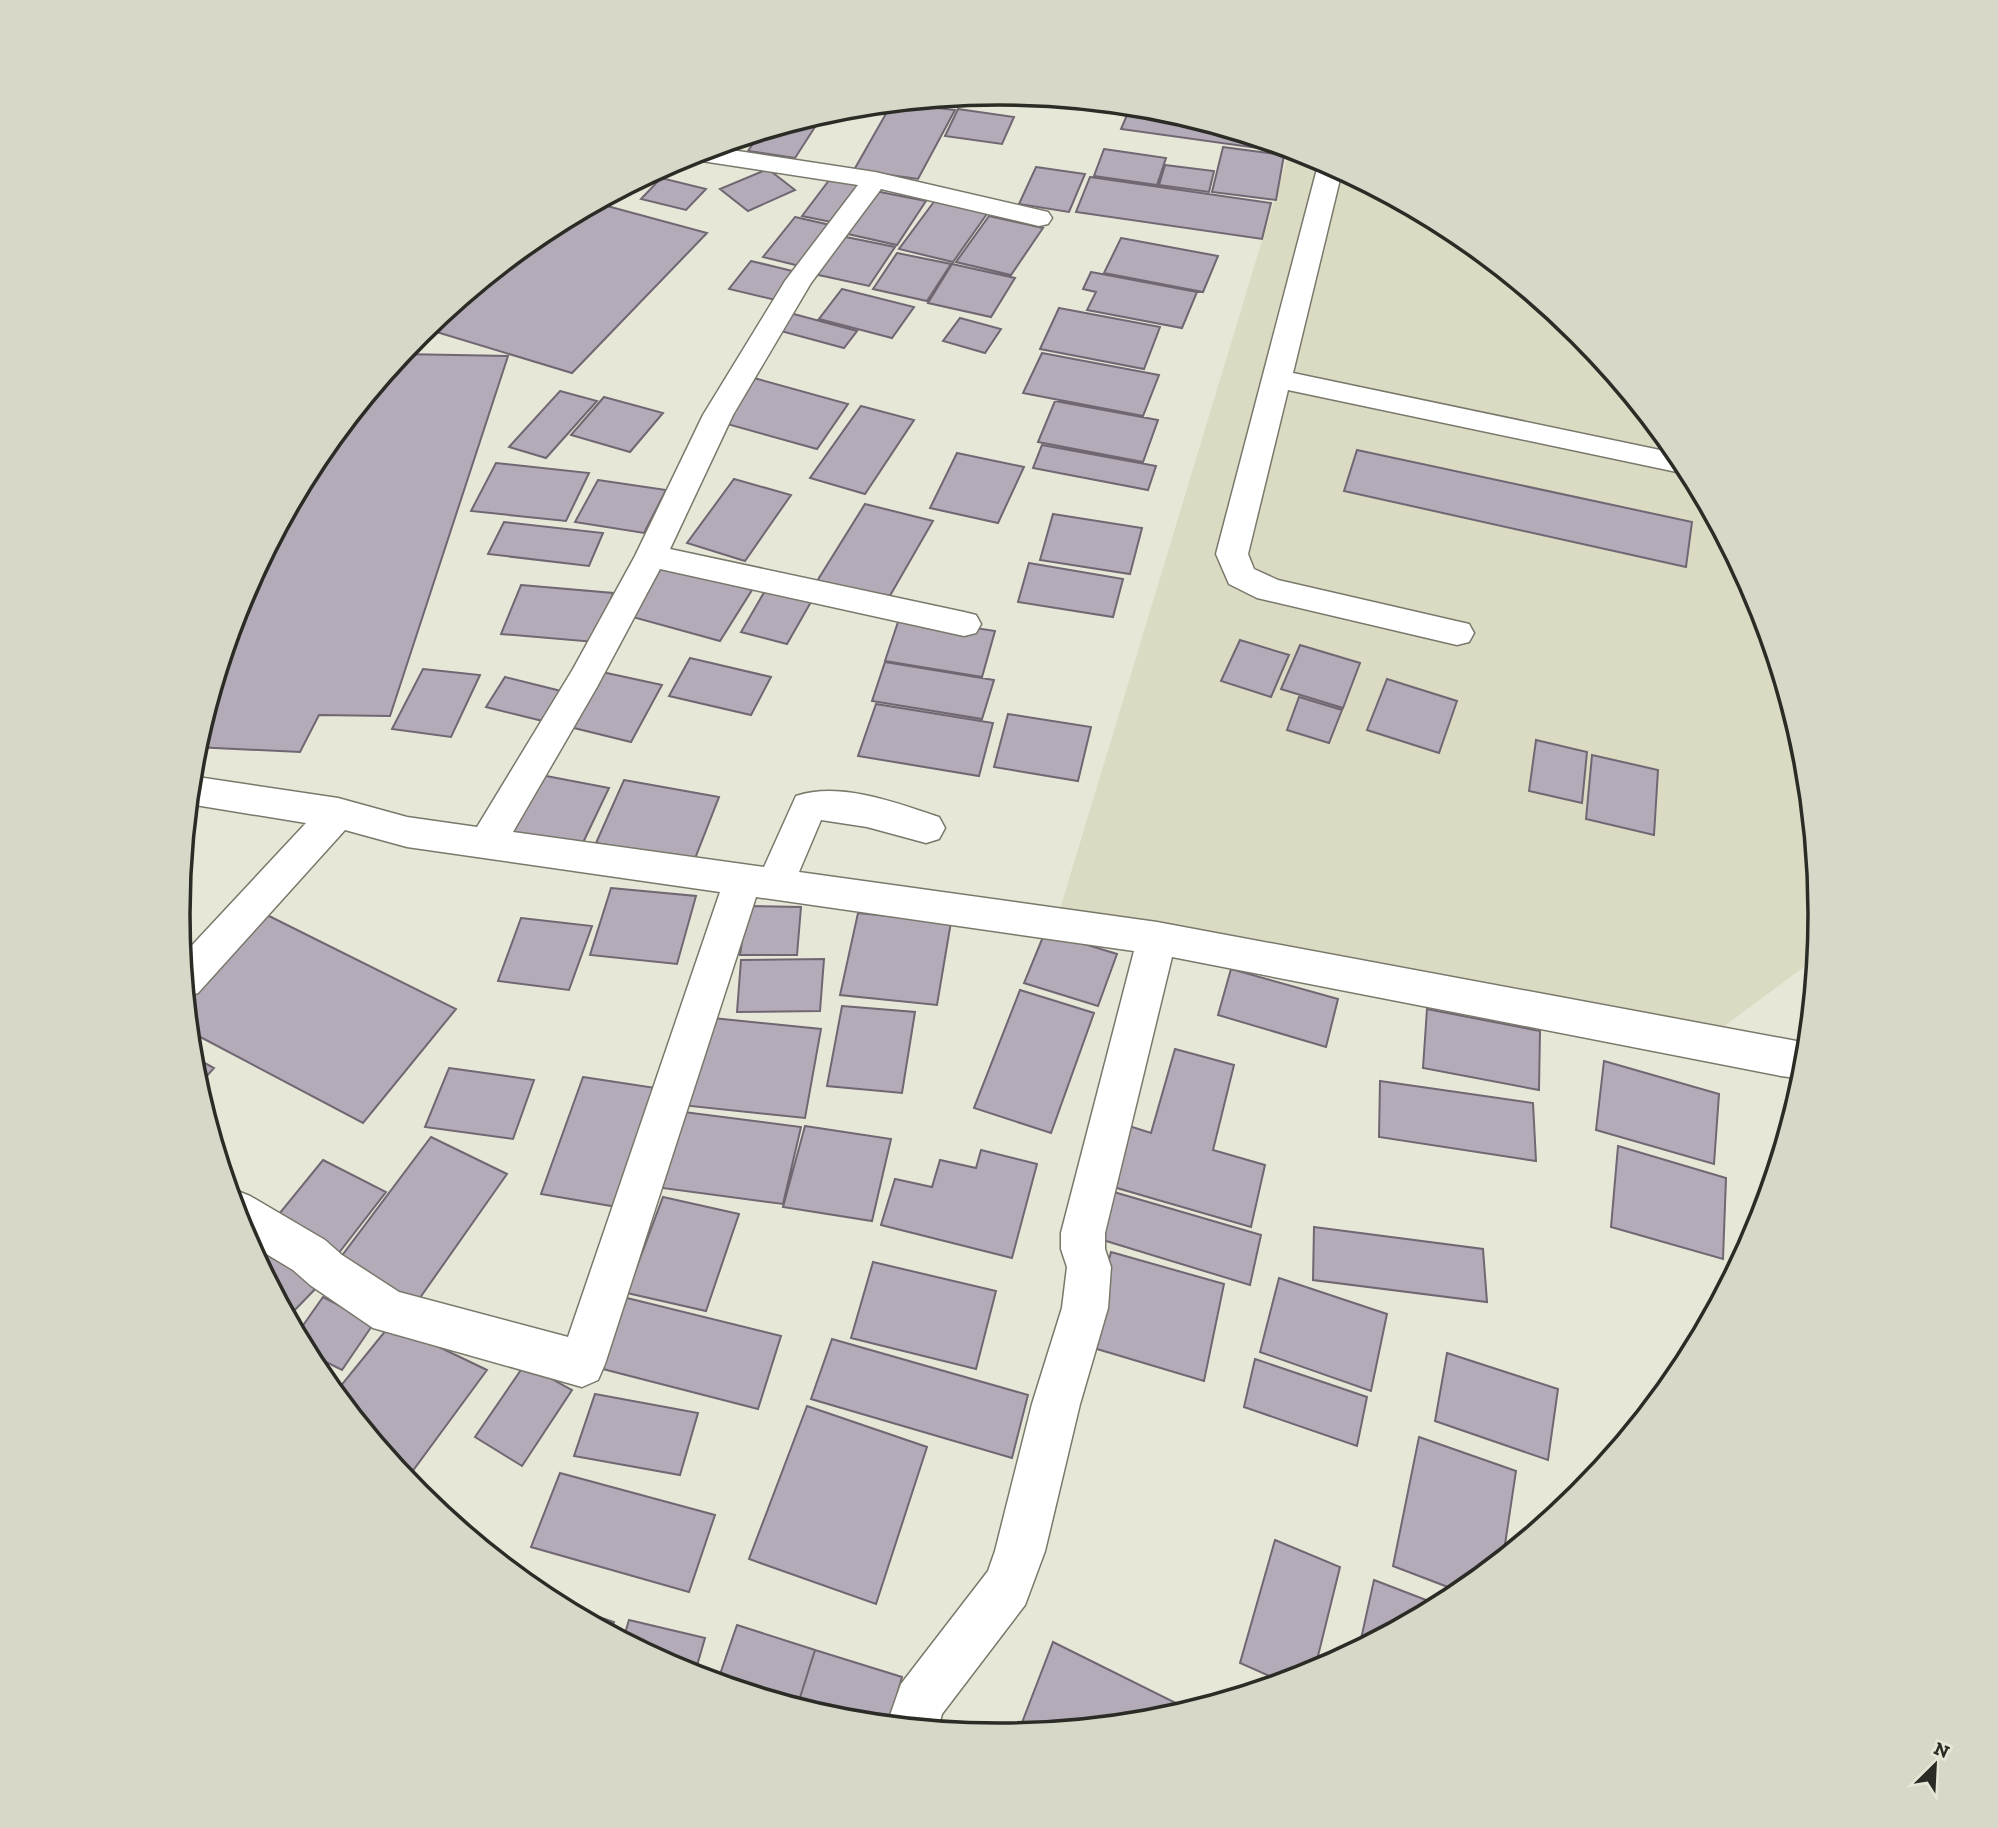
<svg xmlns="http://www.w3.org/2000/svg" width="1998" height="1828" font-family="'Zilla Slab',serif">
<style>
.built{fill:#dbdac3}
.building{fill:#b4abb8;stroke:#706773;stroke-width:2}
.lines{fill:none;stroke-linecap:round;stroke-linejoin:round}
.street-casing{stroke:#79786b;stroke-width:3}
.street{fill:#fff;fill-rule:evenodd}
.rim{fill:none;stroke:#2c2c26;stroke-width:3.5}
</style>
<rect width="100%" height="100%" fill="#e7e7d7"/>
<path class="built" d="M1290,148L1314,155L1456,231L1580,334L1682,458L1758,600L1805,754L1820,914L1816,958L1699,1045L1060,909Z"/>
<path class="building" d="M999,93L1051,98L1048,105L983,98L985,94Z
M892,103L955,110L918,179L854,170Z
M1130,108L1179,115L1281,146L1280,151L1121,129Z
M958,109L1014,117L1002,144L945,136Z
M824,113L795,158L748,151L761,132Z
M1223,147L1284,155L1276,200L1212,192Z
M1104,149L1166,158L1157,185L1094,176Z
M1165,165L1214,171L1209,192L1159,185Z
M1036,167L1085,174L1069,212L1019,204Z
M768,169L795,190L748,211L720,189Z
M833,175L865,182L836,223L802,216Z
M1090,177L1271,203L1262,239L1076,212Z
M661,178L706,189L686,210L641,199Z
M870,190L926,201L897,245L839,232Z
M936,199L989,211L953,262L899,249Z
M596,203L707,233L572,373L430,330L484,280L543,231Z
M989,216L1043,228L1011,275L956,262Z
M795,217L839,227L808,268L763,257Z
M841,236L895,247L869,286L814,274Z
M1121,238L1218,256L1203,292L1104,273Z
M897,253L951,264L927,301L873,289Z
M751,261L801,273L780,301L729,289Z
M952,264L1015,278L991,317L928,303Z
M1091,272L1197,292L1182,328L1087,310L1096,292L1083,289Z
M842,289L914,307L892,338L819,319Z
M1059,308L1160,327L1144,369L1040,349Z
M790,313L857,331L844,348L777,330Z
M960,318L1001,329L985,353L943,341Z
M1042,353L1159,375L1143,416L1023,393Z
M401,354L508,356L390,716L319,715L300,752L195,747L240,599L316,457Z
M754,378L848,404L817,449L720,422Z
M560,391L597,401L546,458L509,447Z
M604,397L663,413L630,452L571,435Z
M1055,401L1158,420L1143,462L1038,442Z
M861,406L914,420L865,494L810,478Z
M1042,445L1156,466L1148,490L1033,468Z
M1357,450L1692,522L1686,567L1344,491Z
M957,453L1024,467L998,523L930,508Z
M496,463L589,473L566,521L471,511Z
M734,479L791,495L745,561L687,543Z
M598,480L666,490L644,533L575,522Z
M865,504L933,521L884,606L814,586Z
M1053,514L1142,528L1130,574L1040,560Z
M504,522L603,533L589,566L488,554Z
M1029,563L1123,579L1113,617L1018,602Z
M663,566L752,590L720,641L629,616Z
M769,584L815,595L787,644L741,632Z
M521,585L613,593L595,642L501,634Z
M900,616L995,631L982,677L885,661Z
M1240,640L1289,655L1271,697L1221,681Z
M1300,645L1360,663L1343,708L1281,689Z
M690,658L771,677L751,715L669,696Z
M885,662L994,680L982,719L872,701Z
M423,669L480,675L451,737L392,729Z
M602,672L662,685L631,742L570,727Z
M505,677L569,693L551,723L486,707Z
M1387,679L1457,701L1439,753L1367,730Z
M1299,697L1342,710L1329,743L1287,730Z
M876,704L993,723L979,776L858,756Z
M1008,714L1091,727L1078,781L994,767Z
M1536,740L1587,752L1582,803L1529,791Z
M1592,755L1658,770L1654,835L1586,819Z
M541,775L609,788L579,851L509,837Z
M624,780L719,797L694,861L596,843Z
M611,888L696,896L677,964L590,955Z
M747,906L801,907L797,955H740Z
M858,913L951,922L937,1005L840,995Z
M267,915L456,1009L363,1123L189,1031L186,1001Z
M521,918L592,926L569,990L498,981Z
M1045,932L1117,954L1098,1006L1024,983Z
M824,959L820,1011L737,1012L741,960Z
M1231,969L1338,999L1326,1047L1218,1015Z
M1020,990L1094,1013L1051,1133L974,1108Z
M842,1006L915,1012L902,1093L827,1086Z
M1427,1009L1540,1031L1539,1090L1423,1068Z
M703,1017L821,1029L805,1118L681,1105Z
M1175,1049L1234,1065L1213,1150L1265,1165L1251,1227L1110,1186L1126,1125L1151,1133Z
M192,1056L214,1068L197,1087L193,1074Z
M1604,1061L1719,1094L1714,1164L1596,1130Z
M449,1068L534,1080L513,1139L425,1127Z
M583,1077L662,1089L623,1208L541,1194Z
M1380,1081L1533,1103L1536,1161L1379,1137Z
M676,1111L801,1127L783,1204L655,1187Z
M805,1126L891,1139L872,1221L783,1207Z
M431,1137L507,1174L417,1302L338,1261Z
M1618,1146L1726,1178L1723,1259L1611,1227Z
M981,1150L1037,1164L1012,1258L881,1225L895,1179L932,1187L940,1160L976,1168Z
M323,1160L386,1192L338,1254L275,1219Z
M1107,1190L1261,1235L1250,1285L1093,1237Z
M663,1197L739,1214L706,1311L627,1293Z
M1314,1227L1483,1249L1487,1302L1313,1280Z
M270,1240L322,1282L288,1317L255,1255Z
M1111,1252L1224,1284L1204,1381L1087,1346Z
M873,1262L996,1291L976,1369L851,1338Z
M1279,1278L1387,1314L1371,1391L1260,1352Z
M323,1297L374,1323L342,1370L306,1352L297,1334Z
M627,1298L781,1336L758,1409L599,1368Z
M391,1324L487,1370L406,1480L335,1393Z
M832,1339L1028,1395L1012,1458L811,1399Z
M1447,1353L1558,1389L1548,1460L1435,1421Z
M1255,1359L1367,1397L1357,1446L1244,1407Z
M525,1364L572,1390L522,1466L475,1437Z
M595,1394L698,1413L680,1475L574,1456Z
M807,1406L927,1447L876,1604L749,1559Z
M1419,1437L1516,1471L1503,1558L1461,1592L1393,1566Z
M560,1473L715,1515L689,1592L531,1547Z
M1275,1540L1340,1567L1314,1672L1283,1682L1240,1663Z
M1374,1580L1439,1605L1359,1648Z
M547,1599L614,1622L610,1633Z
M629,1620L705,1638L694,1676L623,1640Z
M737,1625L815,1650L797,1707L717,1683Z
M1053,1642L1190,1710L1159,1720L1018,1733Z
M815,1650L902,1677L889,1724L838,1719L797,1707Z"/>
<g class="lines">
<defs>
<path id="street" d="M712,147L875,172L1048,212L1052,218L1048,224L1039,226L881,189L811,283L733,415L670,549L964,612L976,615L981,624L976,633L964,636L660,569L597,687L513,832L764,867L796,796C840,781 897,803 939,817L945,828L939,839L926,843L867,827L821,820L799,872L1157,922L1807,1043L1803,1079L1781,1076L1172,957L1105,1233V1249L1111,1267L1108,1308L1080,1404L1045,1551L1025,1605L942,1714L938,1729L887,1724L901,1684L988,1571L995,1551L1032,1404L1062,1308L1067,1267L1061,1249V1233L1134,951L756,897L605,1364L598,1380L582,1387L373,1328L310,1285L293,1270L248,1243L240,1228L229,1192L235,1190L250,1196L325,1240L342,1255L399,1292L568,1337L720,892L407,847L345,830L198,993L186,997L182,956L306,823L189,804L191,776L338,798L407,817L477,827L573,669L635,556L703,415L785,281L858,185L695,160L685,155Z
M1322,160L1342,171L1293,373L1679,454L1691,475L1288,390L1248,554L1254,569L1278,580L1469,624L1474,633L1469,642L1457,645L1257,598L1229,584L1216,554L1318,165Z"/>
</defs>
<use href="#street" class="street-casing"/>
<use href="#street" class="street"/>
</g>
<path d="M0 0H1998V1828H0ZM190 914a809 809 0 1 1 1618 0a809 809 0 1 1-1618 0Z" fill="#d8d8c9" fill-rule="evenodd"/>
<path class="rim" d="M190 914a809 809 0 1 1 1618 0a809 809 0 1 1-1618 0Z"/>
<g transform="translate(1935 1765) rotate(24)" stroke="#e7e7d7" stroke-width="5" paint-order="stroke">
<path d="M0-5L12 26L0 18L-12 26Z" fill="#2c2c26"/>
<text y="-10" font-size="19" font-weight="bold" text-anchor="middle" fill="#2c2c26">N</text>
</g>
</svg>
